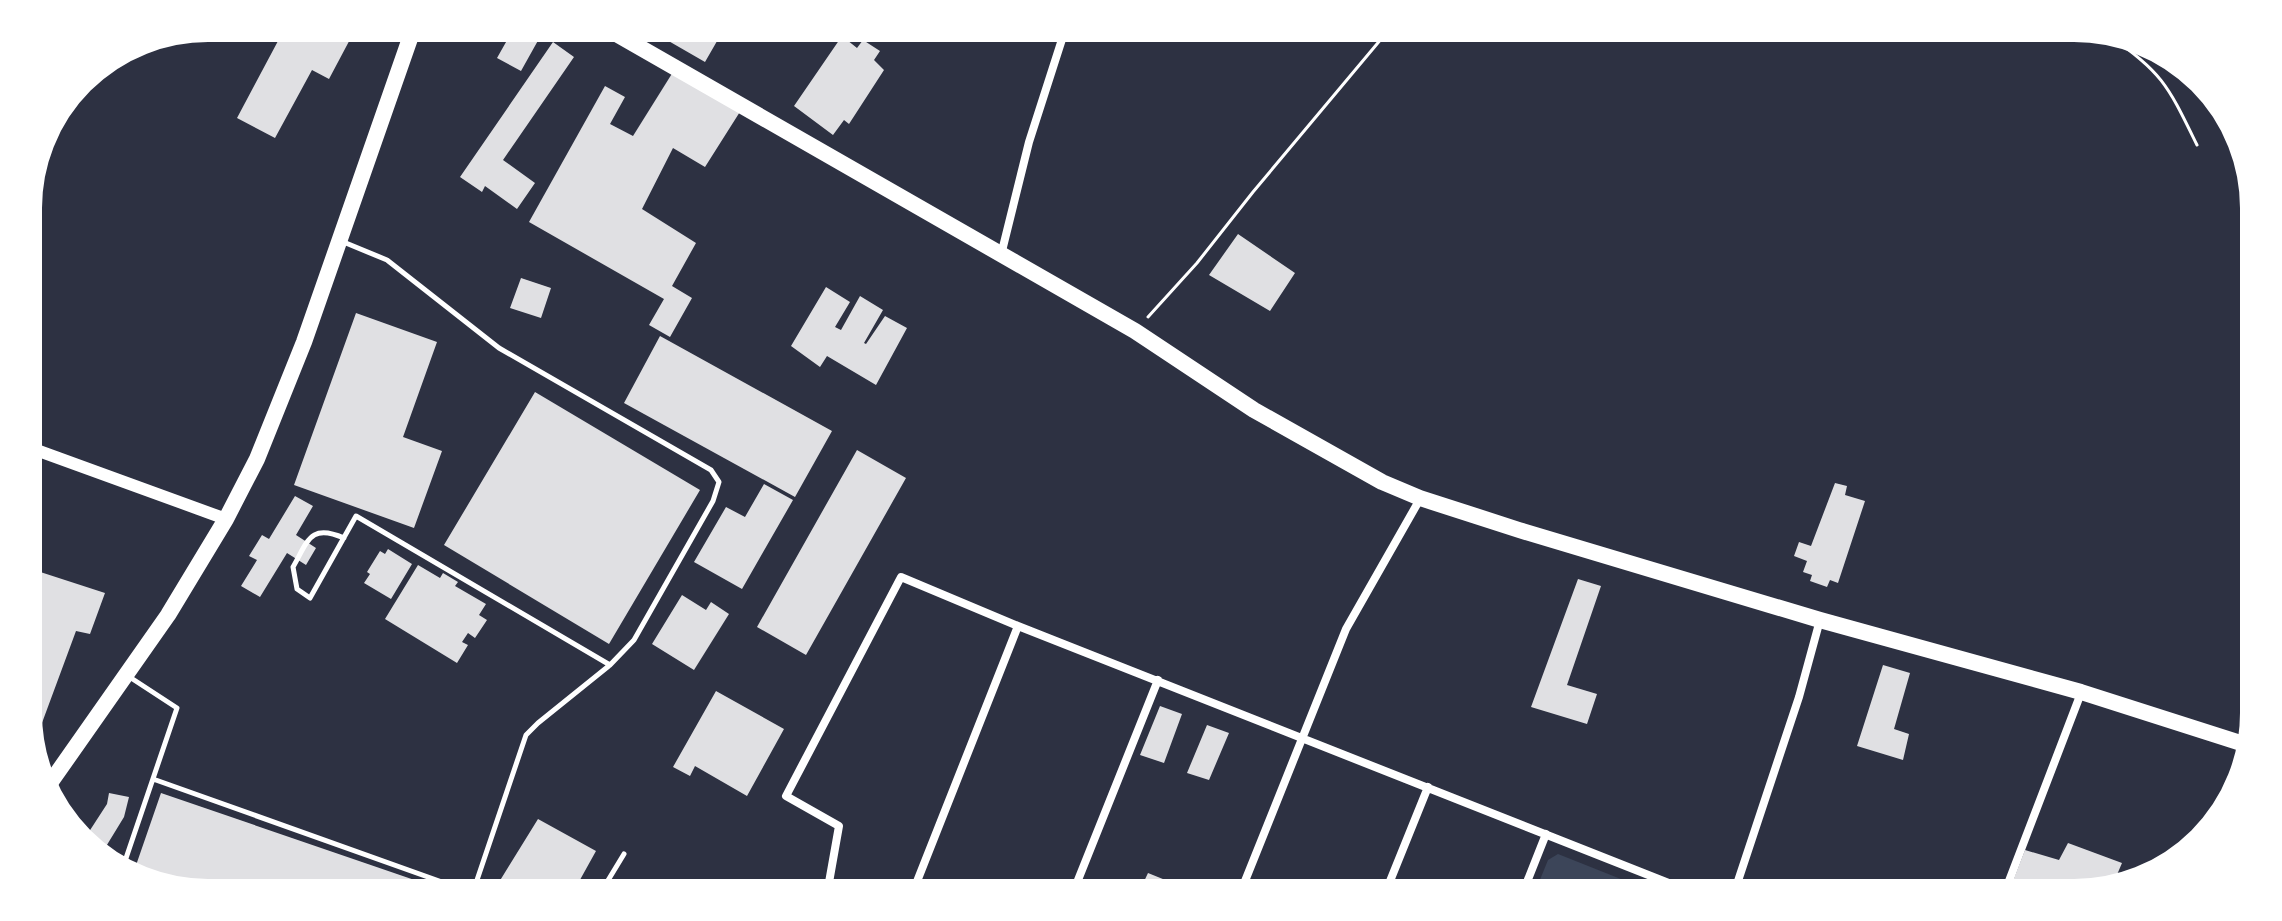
<svg xmlns="http://www.w3.org/2000/svg" width="2282" height="921" font-family="Rubik,sans-serif">
<style>
.green{fill:#3c4559}
.building{fill:#e0e0e3}
.lines{fill:none;stroke-linecap:round;stroke-linejoin:round}
.path{stroke:#fff;stroke-width:3}
.service{stroke:#fff;stroke-width:5}
.minor{stroke:#fff;stroke-width:8}
.tertiary{stroke:#fff;stroke-width:12}
.primary{stroke:#fff;stroke-width:16}
.trunk{stroke:#fff;stroke-width:16}
.rim{fill:none;stroke:#fff;stroke-width:4}
</style>
<rect width="100%" height="100%" fill="#2d3142"/>
<path class="green" d="M1558,854L1656,893L1535,892L1548,860Z"/>
<path class="building" d="M286,26L349,27L355,30L329,79L312,70L275,138L237,118Z
M514,28H545L521,71L497,58Z
M646,28L724,29L705,62Z
M842,36L857,48L863,40L880,51L874,60L884,70L849,124L844,120L833,135L794,106Z
M553,42L574,57L503,160L535,183L517,209L485,186L482,192L460,177Z
M673,72L743,107L705,167L673,148L642,209L696,243L672,286L692,298L670,337L649,325L664,299L529,222L605,86L625,97L610,124L633,136Z
M1238,234L1295,273L1270,311L1209,275Z
M521,278L551,288L541,318L510,308Z
M826,287L850,302L835,327L841,330L860,296L883,310L864,343L866,344L885,316L907,328L876,385L827,356L820,367L791,346Z
M356,313L437,342L403,437L442,451L414,528L294,485Z
M660,336L832,431L795,497L624,403Z
M535,392L700,490L609,644L444,545Z
M857,450L906,478L806,655L757,627Z
M1835,483L1847,486L1845,495L1865,501L1838,583L1830,580L1827,587L1810,581L1812,575L1803,572L1807,561L1794,556L1799,542L1811,546Z
M764,484L793,500L742,589L694,562L726,507L745,517Z
M295,496L313,506L296,535L316,548L306,565L287,553L260,597L241,586L257,560L249,556L262,535L269,539Z
M388,549L412,564L391,599L364,583L370,574L367,572L380,551L385,554Z
M418,565L440,578L443,573L458,582L455,586L486,604L479,615L487,620L475,638L468,633L462,642L468,645L457,663L385,619Z
M28,568L105,593L90,634L76,631L39,731L29,727Z
M1578,579L1601,586L1567,685L1597,694L1587,724L1531,707Z
M682,595L706,610L711,602L729,614L694,670L652,644Z
M1883,665L1910,673L1894,729L1909,734L1903,760L1857,746Z
M716,691L784,729L747,796L695,766L690,776L673,767Z
M1160,706L1182,714L1164,763L1140,755Z
M1207,725L1229,733L1209,780L1187,773Z
M109,793L129,797L124,817L102,853L83,841L107,804Z
M161,793L432,886V887L149,885L133,874Z
M538,819L596,851L576,887H496Z
M2068,843L2122,863L2113,884L2085,895L2008,894L2025,850L2059,860Z
M1148,873L1190,890H1140Z"/>
<g class="lines">
<path class="path" d="M2109,36C2163,72 2169,88 2197,145
M1148,317L1197,263L1253,192L1387,32"/>
<path class="service" d="M341,241L387,260L499,348L711,470L719,482L713,501L634,640L610,665L538,723L526,735L476,883L472,887
M344,538C310,523 308,541 293,567L297,589L310,598L356,516L610,665
M153,779L456,887
M123,867L177,708L128,676
M604,887L624,854"/>
<path class="minor" d="M1001,255L1029,142L1065,30
M828,888L839,826L786,796L901,577L1018,626L1694,893
M914,889L1018,626
M1074,890L1158,680
M1241,891L1346,629L1420,499
M1386,891L1428,787
M1523,892L1546,834
M1734,893L1799,697L1820,620
M2004,894L2081,693"/>
<path class="tertiary" d="M28,447L226,519"/>
<path class="primary" d="M48,786L168,615L226,519L257,459L304,342L414,27"/>
<path class="trunk" d="M606,28L1135,331L1254,410L1382,482L1420,498L1519,530L1820,620L2081,692L2247,745"/>
</g>
<path d="M0 0H2282V921H0ZM208 40H2074A168 168 0 0 1 2242 208V713A168 168 0 0 1 2074 881H208A168 168 0 0 1 40 713V208A168 168 0 0 1 208 40Z" fill="#fff" fill-rule="evenodd"/>
<path class="rim" d="M208 40H2074A168 168 0 0 1 2242 208V713A168 168 0 0 1 2074 881H208A168 168 0 0 1 40 713V208A168 168 0 0 1 208 40Z"/>
</svg>
